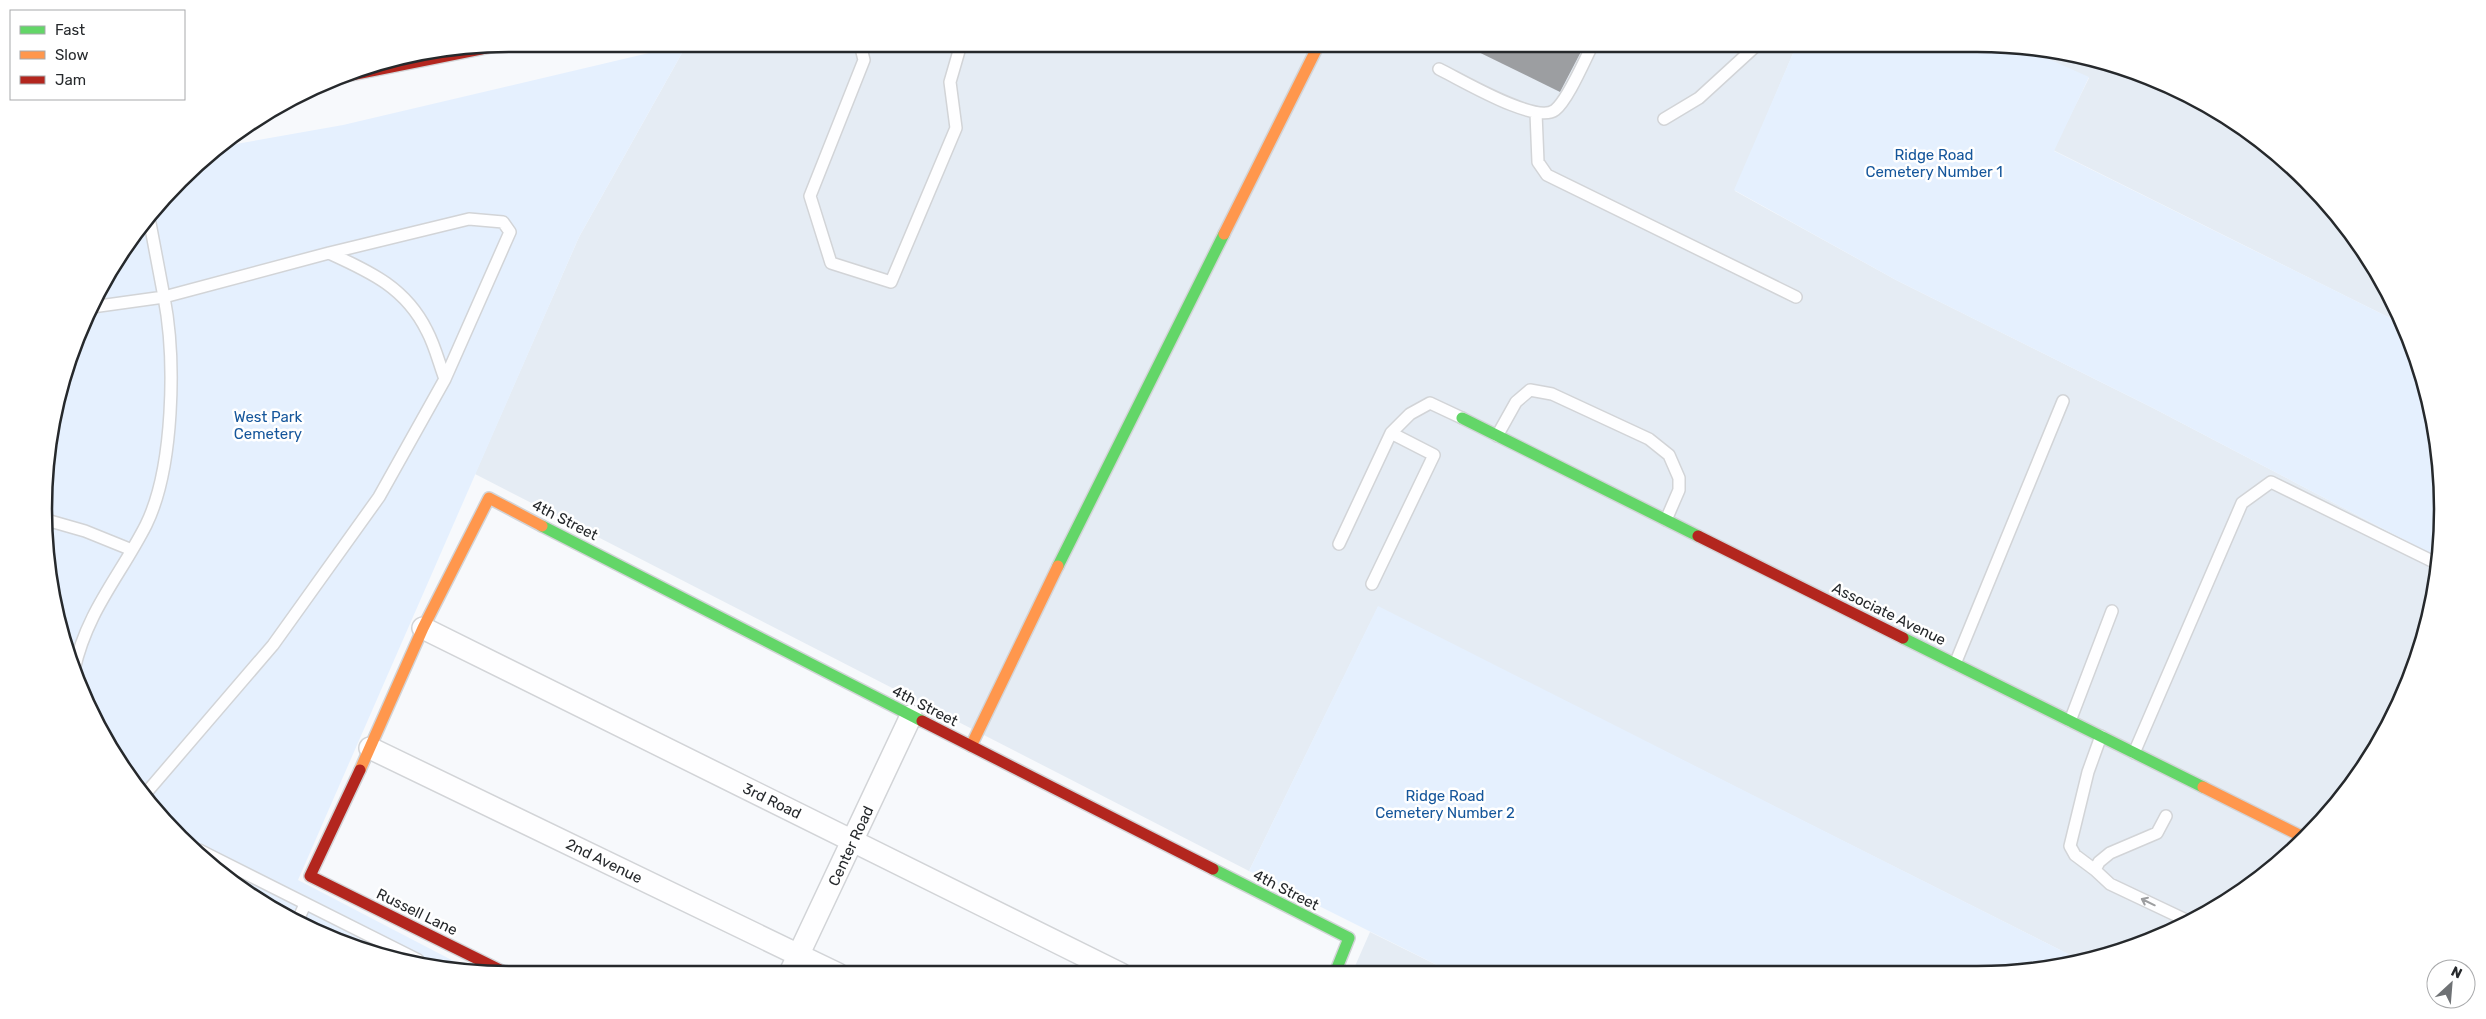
<svg xmlns="http://www.w3.org/2000/svg" width="2486" height="1019" font-family="Rubik,sans-serif">
<style>
.built{fill:#e5ecf4}
.green{fill:#e5f0fe}
.building{fill:#9c9ea1}
.lines{fill:none;stroke-linecap:round;stroke-linejoin:round}
.lane-casing{stroke:#d2d4d7;stroke-width:14}
.street-casing{stroke:#d2d4d7;stroke-width:24}
.fast-casing{stroke:#d2d4d7;stroke-width:14}
.slow-casing{stroke:#d2d4d7;stroke-width:14}
.jam-casing{stroke:#d2d4d7;stroke-width:14}
.lane{stroke:#fefeff;stroke-width:11}
.street{stroke:#fefeff;stroke-width:21}
.fast{stroke:#63d668;stroke-width:11}
.slow{stroke:#ff974d;stroke-width:11}
.jam{stroke:#b3261e;stroke-width:11}
.oneway{stroke:#9d9ea0}
.labels{text-anchor:middle;stroke-width:5;stroke-linejoin:round;paint-order:stroke}
.park-label{font-size:15px;fill:#15569b;stroke:#fff}
.street-label{font-size:15px;fill:#26292c;stroke:#fff}
.rim{fill:none;stroke:#26292c;stroke-width:2.5}
</style>
<rect width="100%" height="100%" fill="#f7f9fc"/>
<path class="built" d="M687,44H1797L1735,191L1896,280L2153,408L2439,558L2438,570L2418,659L2364,768L2283,860L2155,940L2080,960L1378,607L1249,871L475,474L579,237Z
M2035,53L2126,68L2209,106L2283,159L2346,226L2394,303L2402,324L2053,150L2089,78Z
M1370,932L1453,973H1352Z"/>
<path class="green" d="M687,44L579,237L298,880L469,969L360,951L226,879L122,768L79,687L53,601L48,448L68,360L106,277L203,159L219,147L343,125Z
M1797,44H1976L2035,53L2089,77L2054,151L2402,324L2426,389L2441,479L2439,558L2153,408L1896,280L1734,190Z
M1378,606L2080,960L2038,971L1453,973L1249,871Z"/>
<path class="building" d="M1462,44H1585L1560,92Z"/>
<g class="lines">
<defs>
<path id="lane" d="M860,44L864,60L810,196L831,263L891,282L956,128L950,82L961,44
M1439,69C1460,79 1536,125 1555,110C1568,100 1585,59 1593,44
M1536,113L1538,162L1547,175L1796,297
M1664,119L1699,98L1758,44
M329,253C371,272 406,288 427,331C435,346 439,363 445,379
M92,307L164,297L150,223
M1497,436L1516,402L1530,390L1552,394L1649,439L1669,455L1679,478V490L1666,520
M50,521L85,531L132,550
M1339,544L1391,433L1410,414L1430,403L1462,418
M1372,584L1434,455L1391,433
M1955,664L2063,401
M74,670C87,611 120,576 146,525C174,468 176,359 164,297L329,253L469,219L503,222L510,232L445,379L379,497L273,645L146,793
M2070,721L2112,611
M2134,753L2242,503L2271,482L2438,564
M2166,816L2157,833L2110,853L2099,862L2095,870L2110,884L2186,920
M199,850L418,960
M2095,870L2075,855L2070,846L2088,772L2101,736
M299,918L305,904"/>
<path id="street" d="M423,628L1121,974
M370,748L838,974
M789,975L911,716"/>
<path id="fast" d="M1462,418L1698,536
M542,526L922,721
M1058,566L1224,234
M1903,638L2203,787
M1213,869L1349,938L1335,973"/>
<path id="slow" d="M1224,234L1319,44
M971,746L1058,566
M360,770L423,628L489,498L542,526
M2203,787L2303,837"/>
<path id="jam" d="M341,77L501,45
M1698,536L1903,638
M922,721L1213,869
M360,770L310,876L510,975"/>
</defs>
<use href="#lane" class="lane-casing"/>
<use href="#street" class="street-casing"/>
<use href="#fast" class="fast-casing"/>
<use href="#slow" class="slow-casing"/>
<use href="#jam" class="jam-casing"/>
<use href="#lane" class="lane"/>
<use href="#street" class="street"/>
<use href="#fast" class="fast"/>
<use href="#slow" class="slow"/>
<use href="#jam" class="jam"/>
</g>
<defs><path id="oneway-shaft" d="M-6 0H5M1.5-3L5.5 0L1.5 3" fill="none" stroke-width="1.6" stroke-linecap="round" stroke-linejoin="round" transform="scale(1.25)"/></defs>
<use class="oneway" href="#oneway-shaft" transform="translate(2148 902) rotate(-154)"/>
<g class="labels">
<g class="park-label">
<text x="1934" y="160">Ridge Road<tspan x="1934" dy="17">Cemetery Number 1</tspan></text>
<text x="268" y="422">West Park<tspan x="268" dy="17">Cemetery</tspan></text>
<text x="1445" y="801">Ridge Road<tspan x="1445" dy="17">Cemetery Number 2</tspan></text>
</g>
<g class="street-label">
<text transform="translate(565 520) rotate(27)" y="5">4th Street</text>
<text transform="translate(1889 614) rotate(26)" y="5">Associate Avenue</text>
<text transform="translate(925 706) rotate(27)" y="5">4th Street</text>
<text transform="translate(772 801) rotate(26)" y="5">3rd Road</text>
<text transform="translate(851 846) rotate(-65)" y="5">Center Road</text>
<text transform="translate(604 861) rotate(26)" y="5">2nd Avenue</text>
<text transform="translate(1286 890) rotate(27)" y="5">4th Street</text>
<text transform="translate(417 912) rotate(26)" y="5">Russell Lane</text>
</g>
</g>
<path d="M0 0H2486V1019H0ZM509 52H1977A457 457 0 0 1 2434 509V509A457 457 0 0 1 1977 966H509A457 457 0 0 1 52 509V509A457 457 0 0 1 509 52Z" fill="#fff" fill-rule="evenodd"/>
<path class="rim" d="M509 52H1977A457 457 0 0 1 2434 509V509A457 457 0 0 1 1977 966H509A457 457 0 0 1 52 509V509A457 457 0 0 1 509 52Z"/>
<rect x="10" y="10" width="175" height="90" fill="#ffffff" stroke="#a8a9ab"/>
<rect x="20" y="26" width="25" height="8" fill="#63d668" stroke="#a8a9ab"/>
<text x="55" y="35" font-size="15" fill="#26292c">Fast</text>
<rect x="20" y="51" width="25" height="8" fill="#ff974d" stroke="#a8a9ab"/>
<text x="55" y="60" font-size="15" fill="#26292c">Slow</text>
<rect x="20" y="76" width="25" height="8" fill="#b3261e" stroke="#a8a9ab"/>
<text x="55" y="85" font-size="15" fill="#26292c">Jam</text>
<g transform="translate(2451 984) rotate(26)"><circle r="24" fill="#ffffff" stroke="#a8a9ab"/>
<path d="M0-4L9 19L0 12L-9 19Z" fill="#6f7275"/>
<text y="-8" font-size="14" font-weight="bold" text-anchor="middle" fill="#26292c">N</text>
</g>
</svg>
